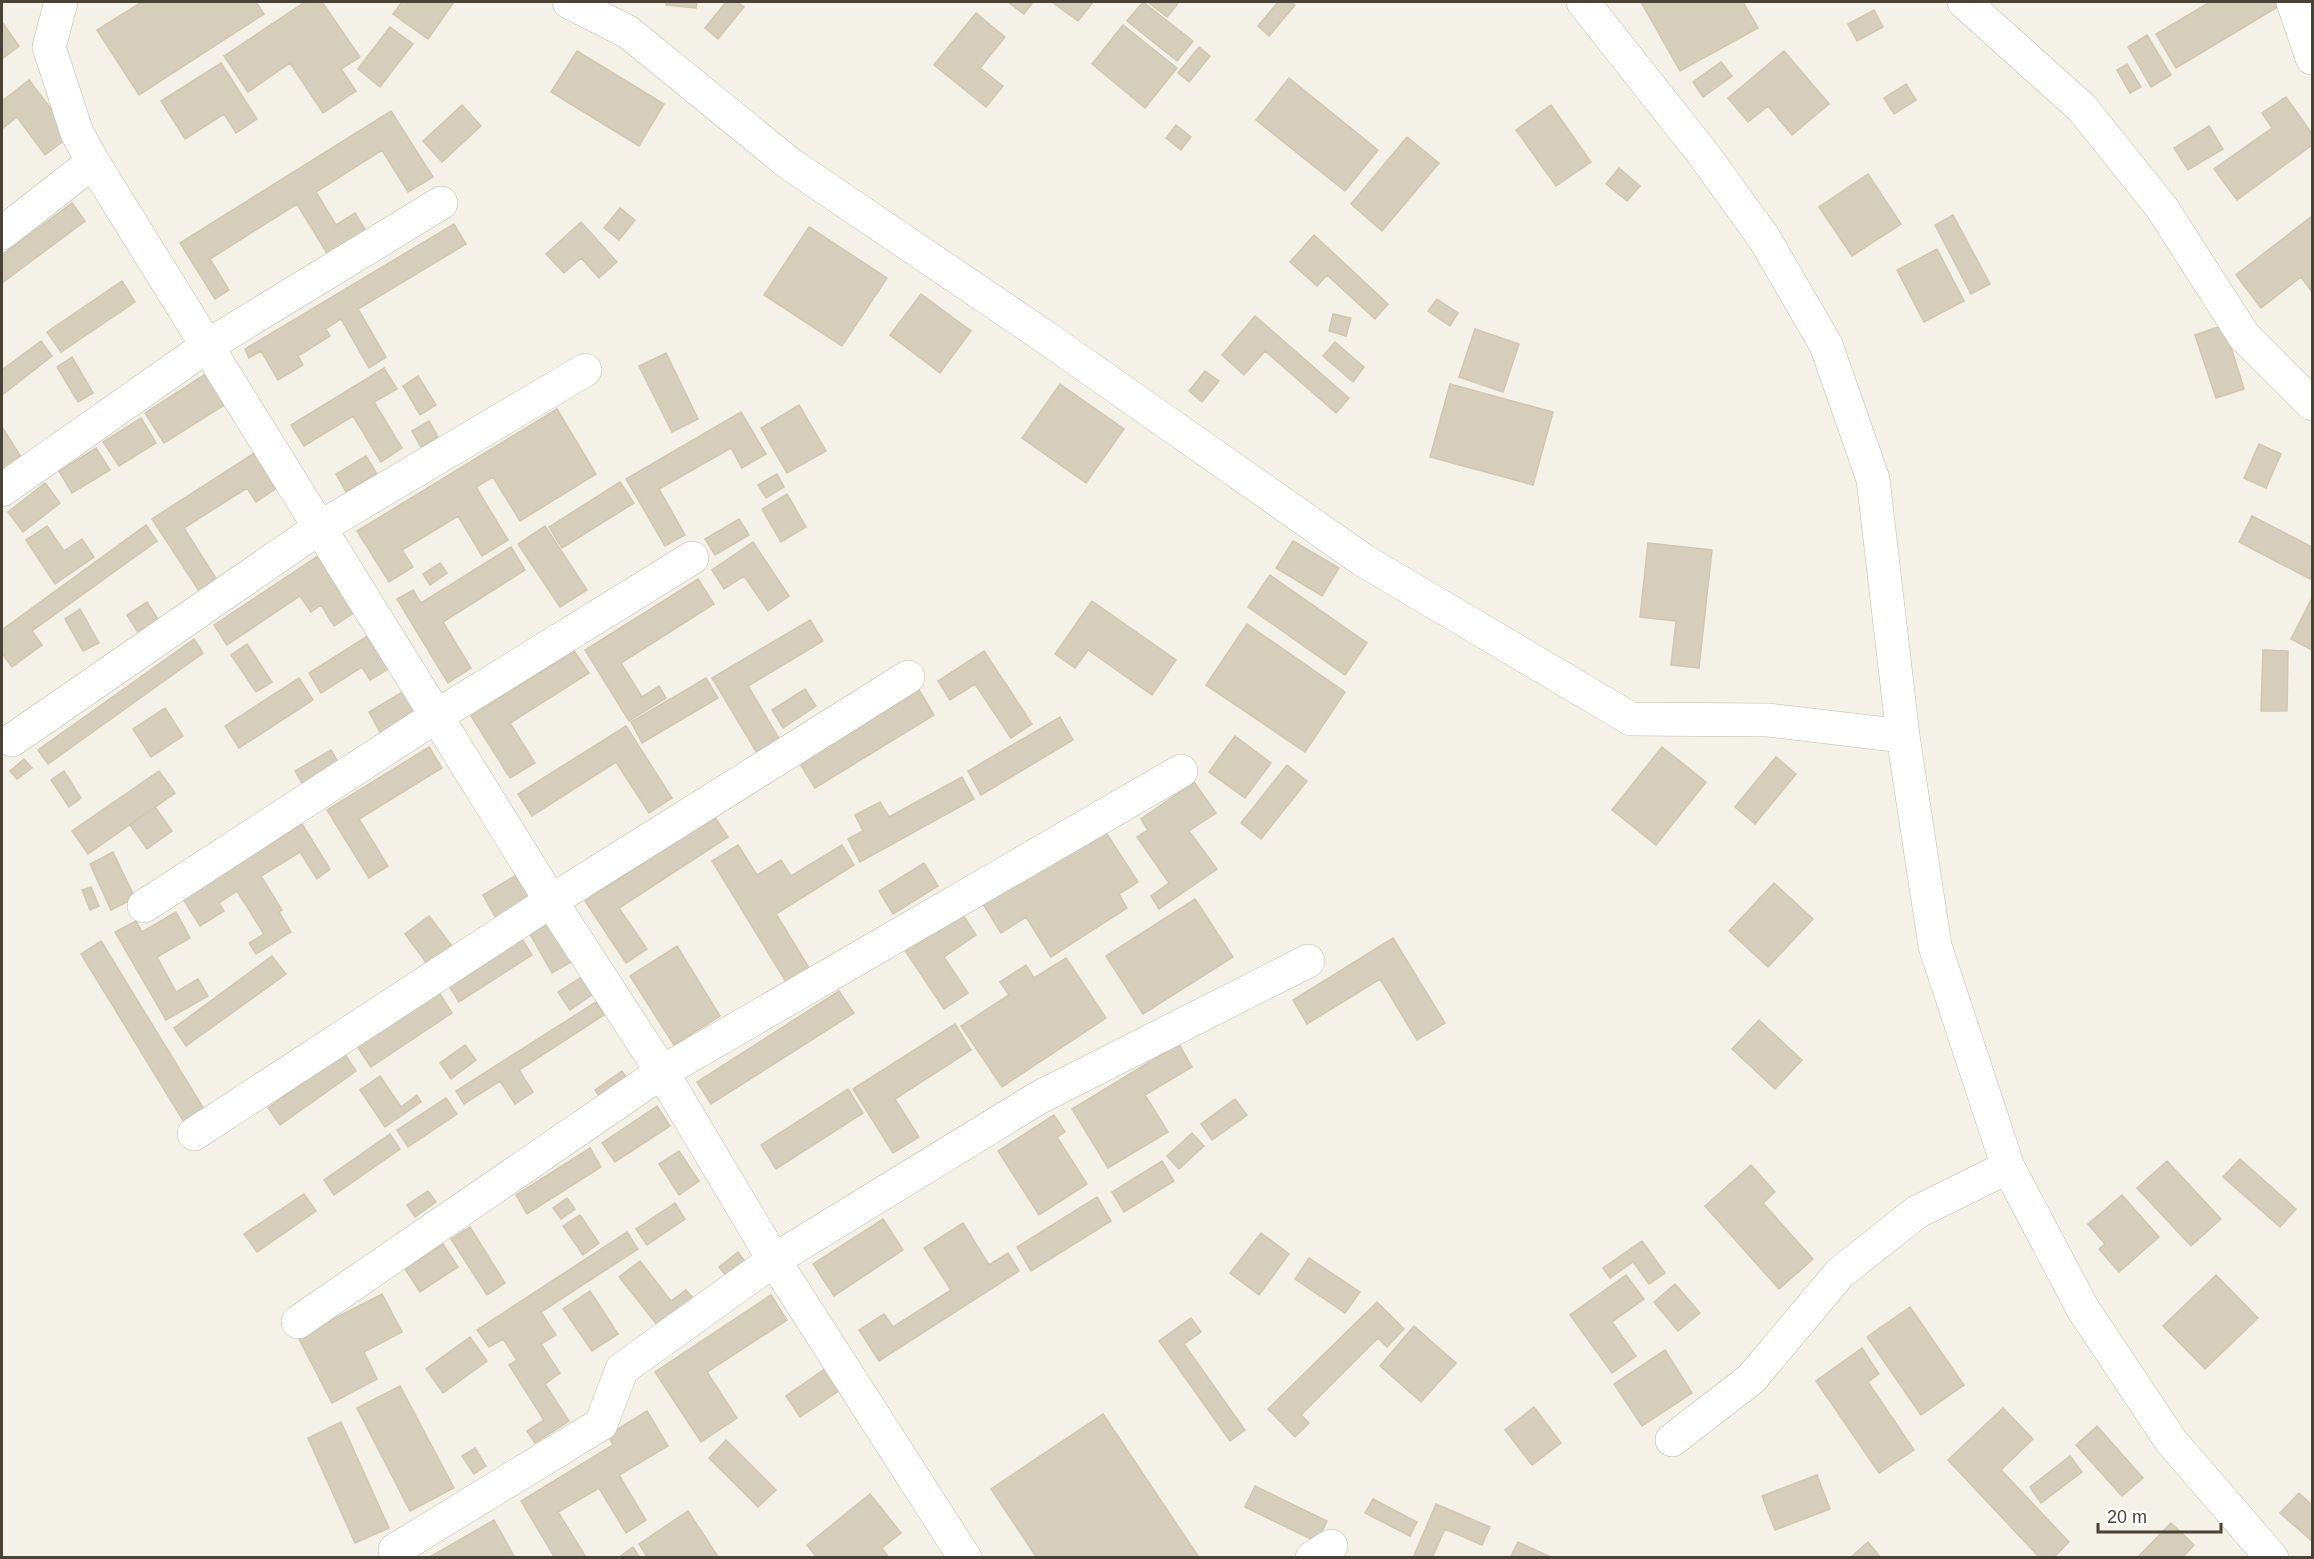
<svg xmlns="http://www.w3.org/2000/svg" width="2314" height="1559" font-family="Arial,sans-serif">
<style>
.building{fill:#d6cebd;stroke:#d1c6b0;stroke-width:1.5}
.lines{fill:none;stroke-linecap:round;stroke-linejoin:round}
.minor-casing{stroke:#c0baaa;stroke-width:34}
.minor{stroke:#fff;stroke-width:33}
</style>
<rect width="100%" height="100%" fill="#f4f1e8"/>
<path class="building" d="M142,2H256L264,14L139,95L97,30Z
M305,2H322L360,57L341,69L356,91L323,113L290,63L248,92L224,56Z
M402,2H454L428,39L393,14Z
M666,2H697L696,8L666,5Z
M726,2H737L744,7L718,39L705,28Z
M1008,2H1033L1024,14Z
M1052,2H1093L1078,21Z
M1143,2L1193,41L1177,61L1127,21Z
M1148,2H1179L1167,17Z
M1278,2H1291L1295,5L1269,36L1258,26Z
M1641,2H1743L1758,28L1680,71Z
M2210,2H2283L2284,3L2176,68L2156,34Z
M1874,10L1883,27L1857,41L1848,24Z
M976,13L1005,37L980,68L1003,86L986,107L934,65Z
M2,22L19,46L3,58L2,56Z
M1123,25L1177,68L1145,108L1092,64Z
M390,27L413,44L380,87L358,69Z
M2147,35L2171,75L2151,87L2128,47Z
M1199,47L1210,56L1189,82L1178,73Z
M577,51L664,104L639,146L551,92Z
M1784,51L1829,104L1792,135L1768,106L1748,122L1728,98Z
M1721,62L1732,76L1703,97L1693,82Z
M221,63L257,119L236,133L224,114L185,139L161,101Z
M2127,64L2141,87L2130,93L2117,70Z
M1289,78L1378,150L1345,191L1256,120Z
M29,80L71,135L45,155L17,117L2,129V101Z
M1906,84L1916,100L1894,114L1884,98Z
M2286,97L2312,134V145L2237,200L2214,169L2272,128L2262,113Z
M462,105L481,126L442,162L423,141Z
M1551,105L1591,162L1556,186L1516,130Z
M391,111L433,177L408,192L382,150L316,192L336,225L355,213L366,231L328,255L297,204L210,259L229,290L215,299L180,243Z
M1176,125L1191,137L1181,150L1166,138Z
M2209,126L2223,149L2188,170L2174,148Z
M1407,137L1439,163L1382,231L1351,204Z
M1619,168L1640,186L1627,201L1606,184Z
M1868,174L1901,224L1852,256L1819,207Z
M72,203L85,221L2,283V255Z
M620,208L635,220L619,240L604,228Z
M1953,215L1990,284L1971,294L1935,225Z
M2312,216V292L2301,277L2261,308L2236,275Z
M581,222L617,262L599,278L581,258L564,273L546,254Z
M454,224L466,244L358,309L386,357L369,368L341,319L326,329L330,336L298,356L303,365L278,380L261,351L249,358L245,349Z
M809,227L887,278L842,346L764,295Z
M1314,235L1388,304L1375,319L1327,275L1317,286L1290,262Z
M1937,249L1964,301L1924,322L1897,270Z
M122,281L135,302L61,352L47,332Z
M921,294L971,331L940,373L890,335Z
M1437,299L1458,313L1450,326L1428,311Z
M1333,314L1351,318L1346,336L1329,331Z
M1255,316L1349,398L1336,413L1265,351L1244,375L1222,355Z
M2224,325L2244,389L2216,398L2195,335Z
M1475,329L1519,344L1503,392L1459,377Z
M41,341L52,356L2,395V370Z
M1335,342L1364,367L1353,382L1323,356Z
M666,353L698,419L672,432L639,366Z
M72,357L93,393L78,402L57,367Z
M384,368L397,389L374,402L402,448L381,462L353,416L304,446L291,425Z
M1205,371L1219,381L1202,402L1189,391Z
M207,373L226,404L164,443L145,413Z
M418,376L436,405L420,415L403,386Z
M1060,384L1124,429L1086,483L1022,438Z
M1450,384L1553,412L1533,485L1430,457Z
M799,405L826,451L787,473L761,428Z
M557,409L596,474L520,521L493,477L476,487L508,540L482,556L458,516L402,550L413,567L389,582L357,531Z
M741,412L766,454L742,468L731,448L659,489L685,535L665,546L626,479Z
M141,418L156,443L119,466L103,442Z
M429,421L438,437L421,447L412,431Z
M2,427L23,460L2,473Z
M2259,444L2281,454L2266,488L2244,478Z
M96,448L110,470L72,493L59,471Z
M256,452L278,487L256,502L247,488L184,528L217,580L199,591L152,519Z
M366,456L377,474L346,492L336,474Z
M777,474L784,487L766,498L758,485Z
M620,482L634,503L562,548L549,527Z
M45,483L60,503L23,532L8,512Z
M787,494L806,527L781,542L762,509Z
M2252,516L2312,547V574L2310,579L2239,542Z
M739,519L749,535L715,555L705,539Z
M146,525L157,541L32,631L42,645L12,667L2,653V630Z
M47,526L64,551L82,539L94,557L55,584L26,540Z
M545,526L587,590L560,607L518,544Z
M1293,541L1339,568L1322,596L1276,568Z
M753,542L789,596L768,611L744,576L724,589L712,570Z
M1648,543L1712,550L1699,668L1671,665L1676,621L1640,617Z
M511,547L525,570L443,622L471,668L448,683L397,599L413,590L421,603Z
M318,556L355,612L334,626L321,605L311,612L300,596L227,645L214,625Z
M440,563L447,573L430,585L423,574Z
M1270,575L1367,643L1345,675L1248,607Z
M698,579L714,604L621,663L642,697L659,686L666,698L629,721L585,650Z
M2312,598V650L2291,639Z
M1092,601L1176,660L1152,695L1088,650L1075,668L1055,654Z
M147,602L159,621L139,634L127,615Z
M80,609L99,643L83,651L65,619Z
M810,620L823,641L748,686L783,745L760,758L712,678Z
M1247,624L1345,692L1305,752L1206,685Z
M369,635L390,668L370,680L362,667L321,693L309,673Z
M194,639L203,653L48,764L38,750Z
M247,644L272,682L256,692L231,655Z
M2263,650L2288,651L2287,711H2261Z
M574,651L589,673L510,723L535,763L510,778L471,716Z
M984,651L1032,724L1011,738L975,684L950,700L938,681Z
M299,678L313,700L239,748L225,726Z
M706,678L718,698L642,743L631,722Z
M805,689L816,706L783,728L772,710Z
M919,690L934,715L815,788L800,764Z
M404,691L417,713L381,734L369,712Z
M165,708L183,736L151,757L133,729Z
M1060,717L1073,740L981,795L968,771Z
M626,726L672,798L649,813L616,762L532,816L518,794Z
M1235,736L1271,763L1245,798L1209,772Z
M429,747L442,768L359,819L388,866L369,878L327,810Z
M1662,747L1706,782L1656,845L1612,810Z
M331,750L341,767L305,788L295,771Z
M1776,757L1796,774L1755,824L1735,807Z
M24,759L32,768L17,779L10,771Z
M1287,765L1307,781L1261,839L1241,823Z
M64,771L81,798L69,807L51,780Z
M159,771L175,793L88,854L72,831Z
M962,777L974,799L860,862L848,839L863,831L855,815L880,802L889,817Z
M1194,782L1216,813L1189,831L1217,869L1159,909L1151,896L1169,883L1137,837L1148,830L1141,819Z
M155,807L172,831L147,849L130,825Z
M714,816L728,837L619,908L647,949L626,963L585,901Z
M302,824L330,869L317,879L300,852L261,876L282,910L279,912L291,932L256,954L249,943L264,934L237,891L219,903L224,911L200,926L183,899Z
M1103,828L1138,882L1119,894L1127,908L1051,957L1026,917L1001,933L983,904Z
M738,845L757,875L781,860L791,876L842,845L854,865L776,914L811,971L788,985L712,861Z
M113,852L135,898L111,910L90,864Z
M924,863L938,886L893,914L879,891Z
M518,874L533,898L497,920L483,895Z
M1774,883L1813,919L1768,967L1729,931Z
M91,887L99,906L90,910L82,890Z
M1195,899L1233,957L1143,1014L1106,956Z
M176,912L190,938L157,957L176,992L198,979L208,996L166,1020L115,932L136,921L142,932Z
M961,912L976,935L944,957L968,993L944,1009L904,949Z
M429,916L458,954L433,972L405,934Z
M549,923L571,962L552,973L530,934Z
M1393,938L1445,1023L1417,1040L1380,979L1307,1024L1293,1000Z
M522,939L532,955L459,1002L449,986Z
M101,941L207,1114L187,1127L81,954Z
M677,946L720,1016L674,1045L630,976Z
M272,956L286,974L186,1046L174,1028Z
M1066,958L1106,1018L1002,1087L961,1026L1009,995L1000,982L1026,965L1034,978Z
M585,975L596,992L570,1010L558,992Z
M438,991L452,1013L371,1067L356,1045Z
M839,991L854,1013L711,1104L697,1082Z
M596,1002L604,1015L519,1070L533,1092L515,1104L500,1081L464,1104L456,1091Z
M1759,1020L1802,1060L1775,1089L1732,1049Z
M955,1024L971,1050L895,1099L919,1137L893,1153L853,1089Z
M1179,1044L1192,1067L1145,1095L1168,1132L1108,1168L1072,1109Z
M465,1045L476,1060L451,1079L440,1063Z
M344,1053L356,1071L280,1125L268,1108Z
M622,1071L629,1081L602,1100L595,1090Z
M380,1076L401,1107L417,1095L421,1102L385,1127L360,1090Z
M848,1089L863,1113L776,1169L761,1145Z
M446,1098L457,1114L408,1147L397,1130Z
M1235,1099L1247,1115L1212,1140L1201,1124Z
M657,1106L670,1126L615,1162L602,1143Z
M1054,1115L1065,1132L1057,1137L1087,1184L1039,1215L998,1151Z
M1192,1133L1204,1146L1179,1169L1167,1156Z
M390,1134L400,1149L334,1195L324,1180Z
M590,1148L601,1167L527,1214L516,1195Z
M679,1151L699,1181L679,1195L659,1164Z
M2240,1159L2296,1209L2280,1227L2223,1177Z
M1162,1161L1174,1181L1124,1212L1112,1192Z
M2167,1161L2221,1219L2191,1246L2137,1188Z
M1751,1165L1775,1192L1763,1203L1813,1259L1779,1289L1705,1206Z
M428,1191L436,1202L415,1217L407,1205Z
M304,1194L316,1211L257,1252L244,1234Z
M2122,1195L2159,1237L2119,1272L2099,1249L2105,1244L2088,1224Z
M1097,1197L1111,1221L1031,1271L1017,1247Z
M567,1198L575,1209L561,1219L553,1208Z
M675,1203L685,1219L647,1245L636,1229Z
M580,1215L599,1243L583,1255L563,1226Z
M883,1219L903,1250L834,1296L813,1264Z
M963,1223L989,1265L1008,1253L1019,1271L879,1361L859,1330L884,1314L893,1327L951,1290L924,1248Z
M470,1227L505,1283L487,1295L451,1239Z
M627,1232L638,1249L541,1312L556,1335L541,1344L560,1373L545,1384L569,1421L535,1443L527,1431L544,1420L509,1365L517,1360L503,1339L489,1347L477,1330Z
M1261,1233L1289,1254L1259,1295L1230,1273Z
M1642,1241L1665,1273L1649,1284L1633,1262L1610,1278L1603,1268Z
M443,1244L458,1267L420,1292L405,1269Z
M738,1252L746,1263L727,1277L719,1267Z
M1309,1258L1360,1292L1345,1313L1295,1279Z
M640,1261L671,1301L686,1290L693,1298L658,1326L619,1277Z
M1626,1275L1644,1299L1612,1322L1636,1356L1612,1373L1570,1315Z
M2216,1275L2258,1318L2205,1369L2163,1326Z
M1675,1284L1700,1313L1678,1331L1654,1302Z
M590,1291L618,1334L592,1351L563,1309Z
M382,1294L402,1332L364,1352L377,1379L332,1403L298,1337Z
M771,1295L787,1320L707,1372L737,1418L701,1442L655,1372Z
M1377,1302L1404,1329L1387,1347L1378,1338L1301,1415L1309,1423L1295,1437L1268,1409Z
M1910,1307L1964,1385L1921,1415L1867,1337Z
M1191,1318L1201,1332L1184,1344L1245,1430L1230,1441L1159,1341Z
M1414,1326L1456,1363L1421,1402L1380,1366Z
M470,1337L487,1361L443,1393L426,1369Z
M1862,1348L1879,1374L1868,1382L1914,1450L1879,1473L1816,1381Z
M1665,1350L1692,1393L1642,1426L1614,1384Z
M829,1366L843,1388L800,1417L786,1396Z
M400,1386L454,1488L410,1511L357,1408Z
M1534,1407L1561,1443L1532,1465L1505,1430Z
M2003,1408L2033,1439L2001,1470L2069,1542L2053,1558H2040L1948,1460Z
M647,1411L668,1446L619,1475L646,1520L626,1533L599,1488L558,1512L586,1557L555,1558L521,1501L613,1445L608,1435Z
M1103,1414L1198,1556L1196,1558H1037L991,1489Z
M341,1422L389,1528L355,1543L308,1438Z
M2097,1426L2143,1478L2122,1496L2076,1445Z
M726,1440L776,1490L758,1507L709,1458Z
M475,1448L486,1466L474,1474L462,1456Z
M2070,1456L2082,1472L2041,1503L2030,1487Z
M1817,1475L1830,1509L1775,1530L1762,1496Z
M1255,1486L1327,1521L1317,1542L1245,1507Z
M2299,1493L2312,1505V1541L2280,1513Z
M870,1494L901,1533L882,1548L889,1558H817L807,1545Z
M1373,1499L1417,1522L1410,1536L1365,1513Z
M1436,1504L1490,1527L1482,1545L1445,1529L1432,1558H1413Z
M688,1511L719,1558H648L639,1544Z
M494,1520L515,1558H428Z
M2171,1523L2194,1545L2182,1558H2137Z
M1518,1542L1553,1558H1510Z
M1868,1542L1881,1558H1850Z
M633,1547L640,1558H618Z"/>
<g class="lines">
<defs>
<path id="minor" d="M61,2L49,47L77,133L93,162L551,901L662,1072L774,1260L965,1558
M569,2L628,32L790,164L1038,332L1363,560L1631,719L1768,720L1903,736L1935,946L2008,1167L2083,1309L2171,1441L2272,1558
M1583,2L1704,155L1764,238L1826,345L1873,479L1903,736
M1964,2L2082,108L2162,208L2244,336L2312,404
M2293,2L2312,58
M2,233L93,162
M2,490L207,346L441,203
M12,740L319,528L585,370
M144,906L438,715L692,558
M194,1134L551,901L908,677
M298,1322L662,1072L1181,771
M1672,1440L1751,1379L1840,1273L1917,1212L2008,1167
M395,1550L601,1424L622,1369L774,1260L1038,1098L1308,961
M1312,1558L1331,1546"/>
</defs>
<use href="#minor" class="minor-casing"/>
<use href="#minor" class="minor"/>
</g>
<rect width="2314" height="1559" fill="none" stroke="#484237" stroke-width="6"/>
<path d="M2098 1523v9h123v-9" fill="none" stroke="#484237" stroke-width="3"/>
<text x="2107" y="1523" font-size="18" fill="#484237" stroke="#ffffff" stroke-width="4.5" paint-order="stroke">20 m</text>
</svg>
